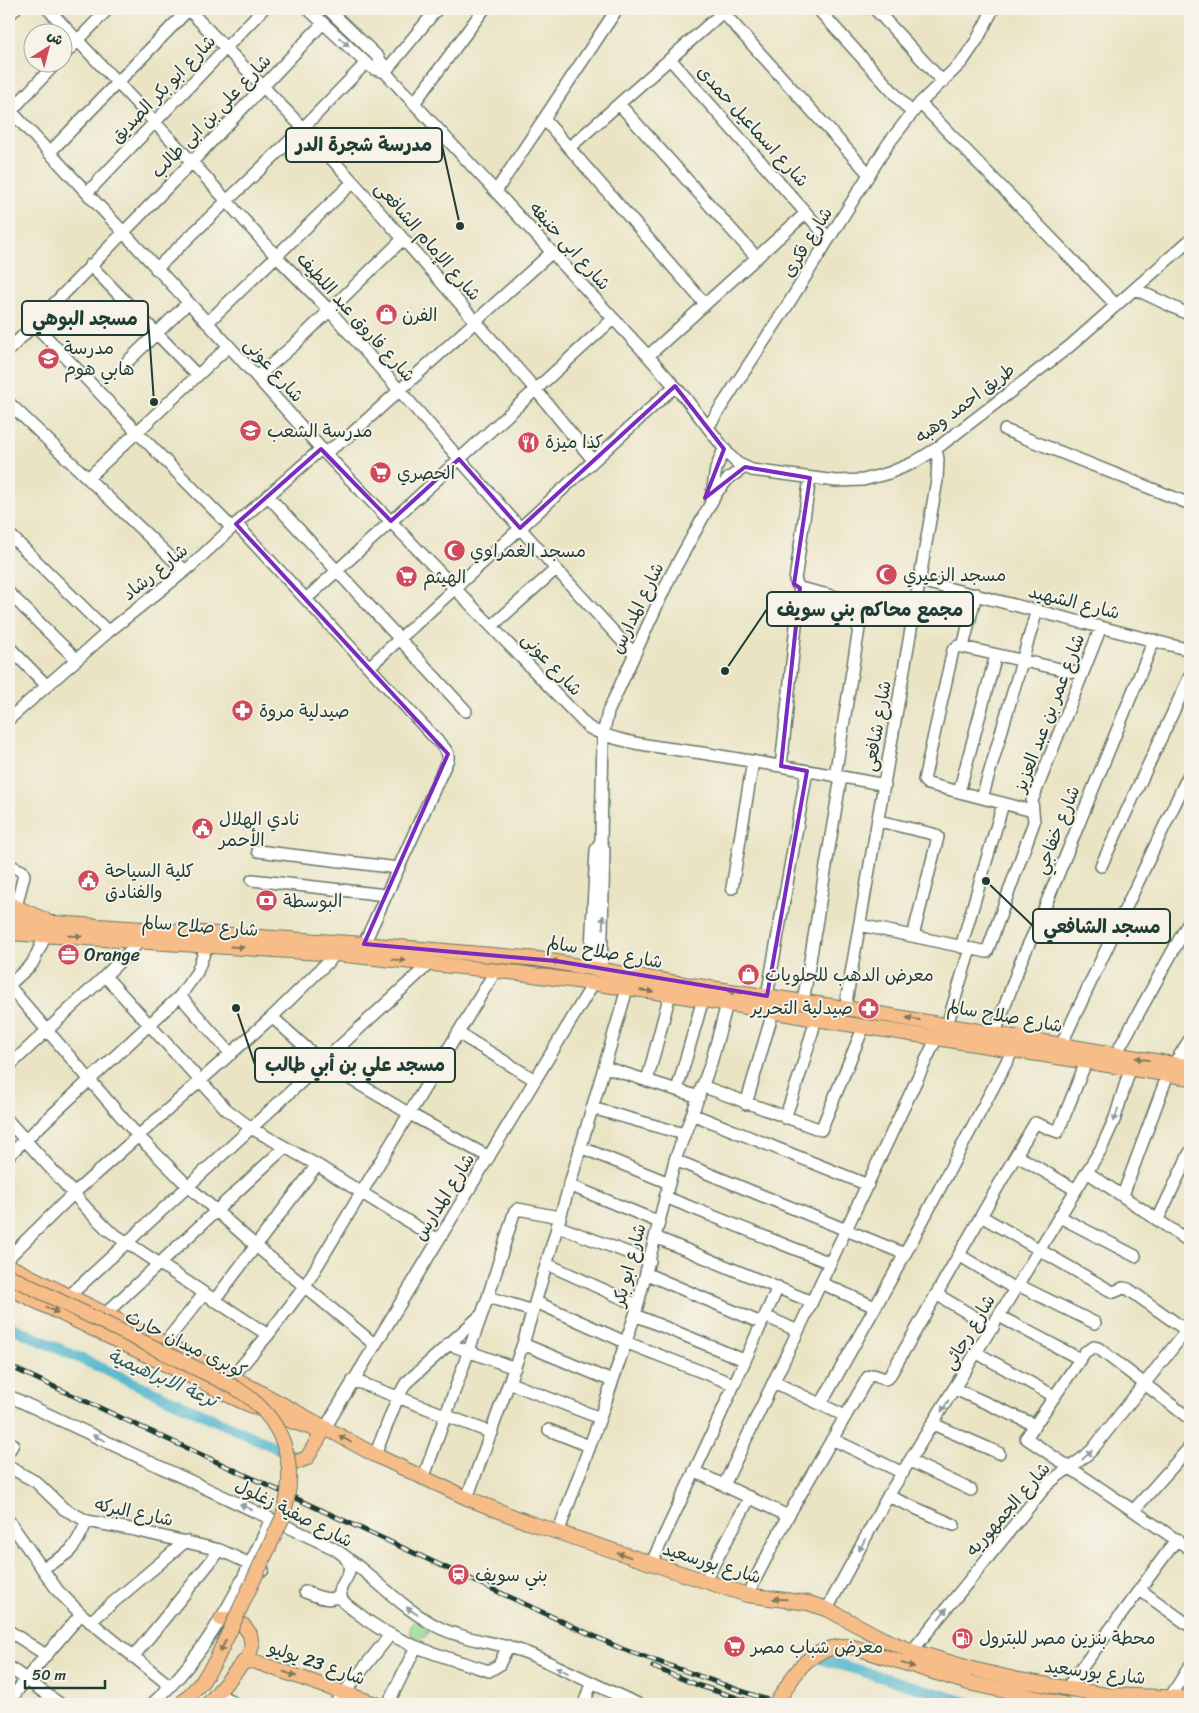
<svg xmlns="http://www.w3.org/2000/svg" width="1199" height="1713" font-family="Sriracha,'Playpen Sans Arabic',sans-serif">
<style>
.green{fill:#8ed691;stroke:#568a62}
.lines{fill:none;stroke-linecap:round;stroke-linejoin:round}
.canal{stroke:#50b6ce;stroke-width:11}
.minor-casing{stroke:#667767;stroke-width:14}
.major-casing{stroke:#667767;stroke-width:16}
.minor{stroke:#fff;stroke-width:11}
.major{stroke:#f7bd88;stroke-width:14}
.rail-casing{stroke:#1f3d34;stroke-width:5}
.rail{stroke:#f7f3e8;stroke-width:3;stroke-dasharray:9;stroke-linecap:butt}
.major-bridge-casing{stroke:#667767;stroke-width:16;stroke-linecap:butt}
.major-bridge{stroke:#f7bd88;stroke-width:14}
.oneway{fill:#8f9e9a}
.oneway2{fill:#80775a}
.marked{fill:none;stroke:#7b2cbf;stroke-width:4;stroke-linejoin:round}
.labels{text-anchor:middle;stroke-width:4;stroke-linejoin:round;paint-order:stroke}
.street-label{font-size:18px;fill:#1f3d34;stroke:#f7f3e8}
.poi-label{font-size:18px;fill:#1f3d34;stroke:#f7f3e8;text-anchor:start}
.water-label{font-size:19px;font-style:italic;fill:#2b5b5a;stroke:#f7f3e8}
.leader{fill:none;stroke:#1f3d34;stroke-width:2}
.callout-dot{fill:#1f3d34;stroke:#f7f3e8;stroke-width:2}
.callout{fill:#f7f3e8;stroke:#1f3d34;stroke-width:2}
.callout-label{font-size:19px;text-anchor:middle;font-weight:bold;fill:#1f3d34}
</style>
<rect width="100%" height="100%" fill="#f7f3e8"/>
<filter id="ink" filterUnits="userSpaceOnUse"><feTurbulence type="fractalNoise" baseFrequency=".02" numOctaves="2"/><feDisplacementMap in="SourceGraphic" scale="10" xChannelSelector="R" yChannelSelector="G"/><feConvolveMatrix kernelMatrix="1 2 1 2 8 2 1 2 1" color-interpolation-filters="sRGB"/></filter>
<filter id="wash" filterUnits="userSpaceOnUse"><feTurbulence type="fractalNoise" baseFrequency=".0096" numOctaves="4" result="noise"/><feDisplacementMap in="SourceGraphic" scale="20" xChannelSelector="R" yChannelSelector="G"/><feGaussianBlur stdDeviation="1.12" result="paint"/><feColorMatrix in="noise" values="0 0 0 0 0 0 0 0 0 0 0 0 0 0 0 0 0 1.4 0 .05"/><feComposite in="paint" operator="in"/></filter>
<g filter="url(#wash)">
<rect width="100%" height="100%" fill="#eae4c5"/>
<path class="green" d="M410 1630a9 9 0 1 1 18 0a9 9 0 1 1-18 0Z"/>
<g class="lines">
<path class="canal" d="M9,1326L292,1455
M821,1659L972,1704"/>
</g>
</g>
<g filter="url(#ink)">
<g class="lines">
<defs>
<path id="minor" d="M48,9L192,162L276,256L329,310L556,569L634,654
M188,9L303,128L353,182L536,390L593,460
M308,9L366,63L374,69L385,72
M328,9L378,57L383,65L385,72
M720,9L869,174
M818,9L911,112
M875,9L943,82
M9,15L15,9
M62,57L108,9
M670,59L829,239
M385,72L648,356L686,399L730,456L737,463L752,470L836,481L863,480L889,473L913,463L936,449L1070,346L1190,240
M385,72L437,9
M415,102L484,9
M920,103L1116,305
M619,104L757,258
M9,109L229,346L325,453L588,727C616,744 668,748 702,753C763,763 824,773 885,785
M11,111L57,62
M544,119L705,304
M569,148L723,12
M49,153L189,9
M496,191L617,9
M87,193L263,9
M90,265L197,375
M156,269L303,128L366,63
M1135,289L1190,315
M33,323L137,432L232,528
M207,323L353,182
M9,350L192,162L323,23
M648,356L806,213
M126,363L188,303
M257,377L295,344L403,239
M9,403L185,571
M708,427L787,306L888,144L920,103L962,62L977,40L993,9
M1005,430L1190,504
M325,453L349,436L551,253
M88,478L229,346
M268,496L466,711
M711,500L716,469L724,449
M236,524L445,749L448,754V759L364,944
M9,534L108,632
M920,581L1190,650
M800,588L798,586L795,580L810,478
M9,593L76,659
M306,599L613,319
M492,626L556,569
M9,647L46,685
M963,647L976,594
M369,667L675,386
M9,719L108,632L191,566L236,524L321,449
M781,766L800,588L914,616
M835,776L863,604
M959,792L996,655
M982,798L1037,610
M1033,811L928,784L924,780L953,650L958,646L1082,674
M879,821L933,834L938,837L913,936
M258,851L398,868
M9,865L22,871L24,875L16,907
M1101,866L1190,676
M252,880L386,895
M732,888L753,761
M860,925L987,952L1034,822L1032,801L1101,627
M961,947L1003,804
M590,968L596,850L601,841
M601,971L604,850L601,841L603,735L608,712L670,577L717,492L729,478L745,467
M105,976L226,1109L251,1128L317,1165L438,1240
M9,985L32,964L46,935
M9,986L138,1136L188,1186L256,1246L374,1344
M180,996L231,1054
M767,996L807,771
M803,1002L841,777
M845,1008L937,480L938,459L936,449
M272,1017L323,1063L410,1114L489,1157
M947,1025L970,949
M458,1033L535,1080
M995,1033L1021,961L1037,926L1154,640
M1061,1045L1190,772
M1116,1054L1190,920
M1174,1064L1190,1039
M9,1066L105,976L140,941
M604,1067L699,1097
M647,1081L670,994
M702,1086L821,1130L864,1026
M677,1090L703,999
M746,1104L773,1012
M592,1108L684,1134
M692,1114L868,1185
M785,1118L801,1071L816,1019
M9,1122L89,1211L108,1230L268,1335
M580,1147L669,1183
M9,1155L180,996L197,972L207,945
M1016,1155L1035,1123L1058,1132L1086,1062
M675,1160L905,1254
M1087,1172L1190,1242
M569,1185L659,1222
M1123,1195L1168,1074
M665,1197L830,1263
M981,1216L1109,1290L1114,1292L1123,1288L1128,1289L1190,1333
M1060,1217L1135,1256
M1158,1219L1190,1152
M557,1226L650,1261
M655,1237L812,1302
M959,1255L1015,1289
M9,1257L73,1194L272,1017L336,954
M547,1264L637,1305
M647,1274L761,1323
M821,1283L875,1307
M1018,1285L1095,1323
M936,1294L993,1328
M69,1296L429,964
M488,1297L533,1311
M214,1301L317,1165
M536,1302L625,1342L733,1384
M105,1314L285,1147
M635,1315L744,1360
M765,1316L798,1331
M999,1316L1080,1359
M164,1344L204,1294
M448,1344L515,1368
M523,1344L612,1381
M977,1353L1054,1396
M232,1377L268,1335L305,1286L496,970
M353,1380L492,1433
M774,1382L845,1416
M510,1383L600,1418
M955,1389L1035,1425
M9,1396L333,1548C371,1572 399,1608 440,1628C467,1641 499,1642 527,1653C565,1669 601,1688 638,1704
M821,1404L905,1254L1013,1050
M1190,1419L1098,1348L1094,1347L1085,1352L1026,1438L1190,1549
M933,1424L999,1453
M325,1428L593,984
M549,1430L589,1446
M832,1439L903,1473
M9,1451L13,1444
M375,1455L398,1397L406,1383L480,1316
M910,1461L971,1490
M9,1467L36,1482L64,1509L87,1521L130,1529L220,1550L263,1570
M694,1471L788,1516
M423,1479L488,1297L514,1213L518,1209L559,1217
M724,1485L798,1331L937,1037
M888,1496L954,1525
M467,1498L523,1344L627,989
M1134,1510L1190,1447
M9,1521L58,1591L81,1614L170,1686
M558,1533L600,1418L635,1315L675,1160L711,1063L727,1004
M344,1556C360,1575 335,1582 341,1598C344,1604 351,1608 355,1611C394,1644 442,1656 489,1671L499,1665L508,1646
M651,1564L710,1438L778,1287
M42,1568C70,1554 74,1551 87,1521
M705,1581L750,1497
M1140,1590L1190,1626
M305,1592C317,1596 329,1603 341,1595
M747,1595L788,1516L868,1377L873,1375L885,1379L889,1377L1016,1155L1076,1190
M827,1609L888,1496L1101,1149L1115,1118L1130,1069
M90,1622L186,1541
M9,1631L46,1655
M912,1651L1046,1486C1060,1472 1078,1464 1092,1450L1190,1326
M133,1657L220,1550
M9,1667L60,1704
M1066,1689L1177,1539
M218,1693L235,1704
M1169,1699L1190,1666
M9,1702L26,1679L81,1614
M152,1704C208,1654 241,1586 271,1519
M335,1704L390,1635
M388,1704L416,1647
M584,1704L591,1684"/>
<path id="major" d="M9,904L45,920
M9,920L364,944L538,959L671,982L845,1008L1190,1067
M9,933L336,954L519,973L670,994L816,1019L1190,1078
M9,1266L232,1377L375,1455L467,1498L527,1522L747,1595L808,1603L827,1609L883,1639L912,1651L972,1669L1019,1680L1106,1695L1190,1698
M9,1288L243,1402L285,1419L314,1429
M289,1465L307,1458L325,1428
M845,1646L853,1647L969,1683L1064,1704
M244,1662L253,1661L376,1704
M208,1704L248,1657L252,1646L250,1634L243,1625L233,1619H221"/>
</defs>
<use href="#minor" class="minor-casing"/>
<use href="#major" class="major-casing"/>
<use href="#minor" class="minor"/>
<use href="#major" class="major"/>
<defs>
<path id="rail" d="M9,1366L622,1649L779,1704
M653,1667L700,1686L757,1704"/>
</defs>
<use href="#rail" class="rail-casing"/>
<use href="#rail" class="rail"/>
<defs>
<path id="major-bridge" d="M9,1276L234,1387C284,1417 300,1463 282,1519L216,1660L202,1682L181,1704
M776,1704C795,1674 805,1649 845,1646"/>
</defs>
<use href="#major-bridge" class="major-bridge-casing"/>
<use href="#major-bridge" class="major-bridge"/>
</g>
<defs><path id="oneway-solid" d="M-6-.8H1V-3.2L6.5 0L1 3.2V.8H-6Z" transform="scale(1.25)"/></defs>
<g class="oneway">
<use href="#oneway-solid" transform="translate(344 42) rotate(43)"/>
<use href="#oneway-solid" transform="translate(603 922) rotate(-89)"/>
<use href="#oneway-solid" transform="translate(1116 1115) rotate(108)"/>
<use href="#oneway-solid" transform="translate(945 1406) rotate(122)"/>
<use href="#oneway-solid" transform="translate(99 1438) rotate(-155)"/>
<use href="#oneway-solid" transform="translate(1087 1455) rotate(-44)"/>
<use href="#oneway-solid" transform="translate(246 1507) rotate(-155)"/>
<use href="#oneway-solid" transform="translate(862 1545) rotate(118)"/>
<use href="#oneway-solid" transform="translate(412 1611) rotate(-146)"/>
<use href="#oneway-solid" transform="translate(943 1613) rotate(-51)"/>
<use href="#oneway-solid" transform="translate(562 1670) rotate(-154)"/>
</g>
<g class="oneway2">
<use href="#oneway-solid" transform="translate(75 936) rotate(4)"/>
<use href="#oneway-solid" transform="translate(237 947) rotate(4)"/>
<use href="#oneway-solid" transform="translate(399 960) rotate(6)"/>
<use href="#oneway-solid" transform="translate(558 962) rotate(-171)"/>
<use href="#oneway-solid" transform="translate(647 991) rotate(6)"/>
<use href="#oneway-solid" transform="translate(735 992) rotate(-172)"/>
<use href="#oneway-solid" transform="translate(913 1019) rotate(-170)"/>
<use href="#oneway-solid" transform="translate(1142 1059) rotate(-170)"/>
<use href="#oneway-solid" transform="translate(52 1310) rotate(26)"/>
<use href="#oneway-solid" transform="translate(345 1439) rotate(-152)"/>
<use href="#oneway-solid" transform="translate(624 1555) rotate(-162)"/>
<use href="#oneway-solid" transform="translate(780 1599) rotate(-178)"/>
<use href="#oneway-solid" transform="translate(223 1646) rotate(115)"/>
<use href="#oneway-solid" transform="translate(908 1665) rotate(18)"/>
<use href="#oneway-solid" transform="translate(290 1674) rotate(19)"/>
</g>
</g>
<path class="marked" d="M675,386L724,449L705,498L745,467L810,478L794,584L800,588L781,766L807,771L767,996L556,961L364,944L448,754L236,524L321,449L391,521L459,459L520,528Z"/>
<defs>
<symbol id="shop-disc" viewBox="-11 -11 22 22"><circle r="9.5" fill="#d1495b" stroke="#f7f3e8"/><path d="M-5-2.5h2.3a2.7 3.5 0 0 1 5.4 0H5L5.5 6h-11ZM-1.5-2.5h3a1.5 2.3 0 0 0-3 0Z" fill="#fff"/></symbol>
<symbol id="school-disc" viewBox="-11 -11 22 22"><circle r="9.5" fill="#d1495b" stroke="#f7f3e8"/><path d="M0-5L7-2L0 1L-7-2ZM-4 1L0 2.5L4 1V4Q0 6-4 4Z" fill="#fff"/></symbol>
<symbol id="restaurant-disc" viewBox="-11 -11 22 22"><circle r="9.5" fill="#d1495b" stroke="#f7f3e8"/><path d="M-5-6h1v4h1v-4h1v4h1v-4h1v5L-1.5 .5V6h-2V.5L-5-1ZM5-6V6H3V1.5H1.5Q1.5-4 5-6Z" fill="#fff"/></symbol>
<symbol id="supermarket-disc" viewBox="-11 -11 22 22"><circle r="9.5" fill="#d1495b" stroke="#f7f3e8"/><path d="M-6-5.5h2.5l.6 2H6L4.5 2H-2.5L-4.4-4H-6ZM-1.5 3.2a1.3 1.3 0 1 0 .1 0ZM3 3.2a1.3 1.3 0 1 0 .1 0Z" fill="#fff"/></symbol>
<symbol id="mosque-disc" viewBox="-11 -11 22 22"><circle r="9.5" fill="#d1495b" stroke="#f7f3e8"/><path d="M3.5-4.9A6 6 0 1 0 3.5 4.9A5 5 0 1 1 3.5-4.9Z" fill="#fff"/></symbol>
<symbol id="pharmacy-disc" viewBox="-11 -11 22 22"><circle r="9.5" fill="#d1495b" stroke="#f7f3e8"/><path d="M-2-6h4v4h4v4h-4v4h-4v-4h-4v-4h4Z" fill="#fff"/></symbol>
<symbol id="civic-disc" viewBox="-11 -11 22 22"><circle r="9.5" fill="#d1495b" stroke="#f7f3e8"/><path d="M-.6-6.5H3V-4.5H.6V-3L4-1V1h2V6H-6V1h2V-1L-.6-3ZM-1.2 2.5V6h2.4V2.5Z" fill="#fff"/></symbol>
<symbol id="bank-disc" viewBox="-11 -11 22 22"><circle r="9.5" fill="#d1495b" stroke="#f7f3e8"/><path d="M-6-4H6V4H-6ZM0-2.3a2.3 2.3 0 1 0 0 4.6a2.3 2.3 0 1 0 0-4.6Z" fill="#fff"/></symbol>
<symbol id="office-disc" viewBox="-11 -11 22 22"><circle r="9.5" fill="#d1495b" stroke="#f7f3e8"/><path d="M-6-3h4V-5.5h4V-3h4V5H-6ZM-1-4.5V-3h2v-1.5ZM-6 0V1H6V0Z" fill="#fff"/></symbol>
<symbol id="station-disc" viewBox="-11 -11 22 22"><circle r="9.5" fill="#d1495b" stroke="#f7f3e8"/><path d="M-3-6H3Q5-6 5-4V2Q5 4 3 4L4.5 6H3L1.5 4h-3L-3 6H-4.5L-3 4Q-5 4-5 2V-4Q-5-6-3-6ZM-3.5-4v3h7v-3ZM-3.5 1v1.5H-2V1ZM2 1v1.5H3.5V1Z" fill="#fff"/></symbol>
<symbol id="fuel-disc" viewBox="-11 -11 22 22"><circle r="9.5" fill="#d1495b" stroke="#f7f3e8"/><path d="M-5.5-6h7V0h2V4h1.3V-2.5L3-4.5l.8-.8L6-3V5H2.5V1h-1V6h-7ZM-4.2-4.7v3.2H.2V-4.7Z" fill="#fff"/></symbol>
</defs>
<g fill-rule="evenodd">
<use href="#shop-disc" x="374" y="302" width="25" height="25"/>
<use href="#school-disc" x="36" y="346" width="25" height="25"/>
<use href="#school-disc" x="238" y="418" width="25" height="25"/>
<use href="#restaurant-disc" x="516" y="430" width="25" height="25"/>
<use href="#supermarket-disc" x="368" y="460" width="25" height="25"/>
<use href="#mosque-disc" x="442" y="538" width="25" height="25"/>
<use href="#mosque-disc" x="874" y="562" width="25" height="25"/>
<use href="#supermarket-disc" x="394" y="564" width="25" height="25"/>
<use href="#pharmacy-disc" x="230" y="698" width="25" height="25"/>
<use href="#civic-disc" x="190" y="816" width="25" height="25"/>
<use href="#civic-disc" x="76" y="868" width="25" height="25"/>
<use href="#bank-disc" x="254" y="888" width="25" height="25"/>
<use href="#office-disc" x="56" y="942" width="25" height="25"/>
<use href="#shop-disc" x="736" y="962" width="25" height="25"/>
<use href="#pharmacy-disc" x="856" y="996" width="25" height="25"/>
<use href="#station-disc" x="446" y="1562" width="25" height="25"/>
<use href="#fuel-disc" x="950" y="1626" width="25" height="25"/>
<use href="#supermarket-disc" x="722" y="1634" width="25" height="25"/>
</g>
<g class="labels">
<g class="street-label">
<text transform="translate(163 89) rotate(-46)" y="6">شارع ابو بكر الصديق</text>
<text transform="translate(211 116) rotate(-46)" y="6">شارع على بن ابى طالب</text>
<text transform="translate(753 126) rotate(48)" y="6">شارع اسماعيل حمدى</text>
<text transform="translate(428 241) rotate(49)" y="6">شارع الإمام الشافعى</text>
<text transform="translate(807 242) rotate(-58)" y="6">شارع فكرى</text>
<text transform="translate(570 246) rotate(48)" y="6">شارع ابى حنيفه</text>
<text transform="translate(356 317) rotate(48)" y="6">شارع فاروق عبد اللطيف</text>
<text transform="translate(274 370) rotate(48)" y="6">شارع عونى</text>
<text transform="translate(965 403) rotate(-37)" y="6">طريق احمد وهبه</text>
<text transform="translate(155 572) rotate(-39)" y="6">شارع رشاد</text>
<text transform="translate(1074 602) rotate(14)" y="6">شارع الشهيد</text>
<text transform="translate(637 608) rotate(-64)" y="6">شارع المدارس</text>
<text transform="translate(552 664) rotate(47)" y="6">شارع عونى</text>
<text transform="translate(1049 713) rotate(-69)" y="6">شارع عمر بن عبد العزيز</text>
<text transform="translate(877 726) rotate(-80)" y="6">شارع شافعى</text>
<text transform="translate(1057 830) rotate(-68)" y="6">شارع خفاجي</text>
<text transform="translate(200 926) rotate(4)" y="6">شارع صلاح سالم</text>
<text transform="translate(605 952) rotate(10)" y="6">شارع صلاح سالم</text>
<text transform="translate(1005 1016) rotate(10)" y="6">شارع صلاح سالم</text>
<text transform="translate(444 1197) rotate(-58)" y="6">شارع المدارس</text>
<text transform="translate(629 1265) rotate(-75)" y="6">شارع ابو بكر</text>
<text transform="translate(969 1332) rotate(-59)" y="6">شارع رجائى</text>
<text transform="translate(186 1344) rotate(26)" y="6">كوبرى ميدان حارث</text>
<text transform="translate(1008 1509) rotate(-49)" y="6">شارع الجمهوريه</text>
<text transform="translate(134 1512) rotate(12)" y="6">شارع البركه</text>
<text transform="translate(294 1513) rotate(27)" y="6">شارع صفية زغلول</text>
<text transform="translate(712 1563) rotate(17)" y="6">شارع بورسعيد</text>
<text transform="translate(317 1663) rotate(19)" y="6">شارع 23 يوليو</text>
<text transform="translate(1095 1672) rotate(7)" y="6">شارع بورسعيد</text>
</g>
<g class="poi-label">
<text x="402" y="321">الفرن</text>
<text x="64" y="354">مدرسة<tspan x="64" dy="21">هابي هوم</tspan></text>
<text x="267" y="437">مدرسة الشعب</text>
<text x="545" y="448">كذا ميزة</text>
<text x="397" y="479">الحصري</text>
<text x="470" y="557">مسجد الغمراوي</text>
<text x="903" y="581">مسجد الزعيري</text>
<text x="423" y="583">الهيثم</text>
<text x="259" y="717">صيدلية مروة</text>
<text x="219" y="825">نادي الهلال<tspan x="219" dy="21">الأحمر</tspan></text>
<text x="105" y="877">كلية السياحة<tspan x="105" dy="21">والفنادق</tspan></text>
<text x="283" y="907">البوسطة</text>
<text x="84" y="961">Orange</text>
<text x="765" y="981">معرض الدهب للحلويات</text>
<text x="853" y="1014" text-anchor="end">صيدلية التحرير</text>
<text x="475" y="1581">بني سويف</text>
<text x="979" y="1644">محطة بنزين مصر للبترول</text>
<text x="751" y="1653">معرض شباب مصر</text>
</g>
<g class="water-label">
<text transform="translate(163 1377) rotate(24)" y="7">ترعة الابراهيمية</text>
</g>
</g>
<path class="leader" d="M460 226L442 145M154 402L148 318M725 671L767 609M986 881L1033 926M236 1008L255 1065"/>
<g class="callout-dot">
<circle cx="460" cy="226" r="5"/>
<circle cx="154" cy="402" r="5"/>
<circle cx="725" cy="671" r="5"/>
<circle cx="986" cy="881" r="5"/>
<circle cx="236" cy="1008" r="5"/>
</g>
<g class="callout">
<rect x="286" y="128" width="156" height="34" rx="5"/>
<rect x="22" y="301" width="126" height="34" rx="5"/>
<rect x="767" y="592" width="206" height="34" rx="5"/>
<rect x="1033" y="909" width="137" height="34" rx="5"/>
<rect x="255" y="1048" width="200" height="34" rx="5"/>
</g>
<g class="callout-label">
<text x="364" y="151">مدرسة شجرة الدر</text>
<text x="85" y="325">مسجد البوهي</text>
<text x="870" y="616">مجمع محاكم بني سويف</text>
<text x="1102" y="933">مسجد الشافعي</text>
<text x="355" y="1071">مسجد علي بن أبي طالب</text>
</g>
<rect width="1199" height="1713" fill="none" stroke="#f7f3e8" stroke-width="30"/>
<g transform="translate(48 48) rotate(36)"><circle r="24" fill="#f7f3e8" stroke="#a1aaa0"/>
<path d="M0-4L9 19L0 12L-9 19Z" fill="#d1495b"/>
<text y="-8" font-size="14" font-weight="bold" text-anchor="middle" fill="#1f3d34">ش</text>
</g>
<path d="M25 1680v8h80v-8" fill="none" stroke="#1f3d34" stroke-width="2.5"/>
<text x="32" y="1680" font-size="15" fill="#1f3d34" stroke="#f7f3e8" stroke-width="4" paint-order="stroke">50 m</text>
</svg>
